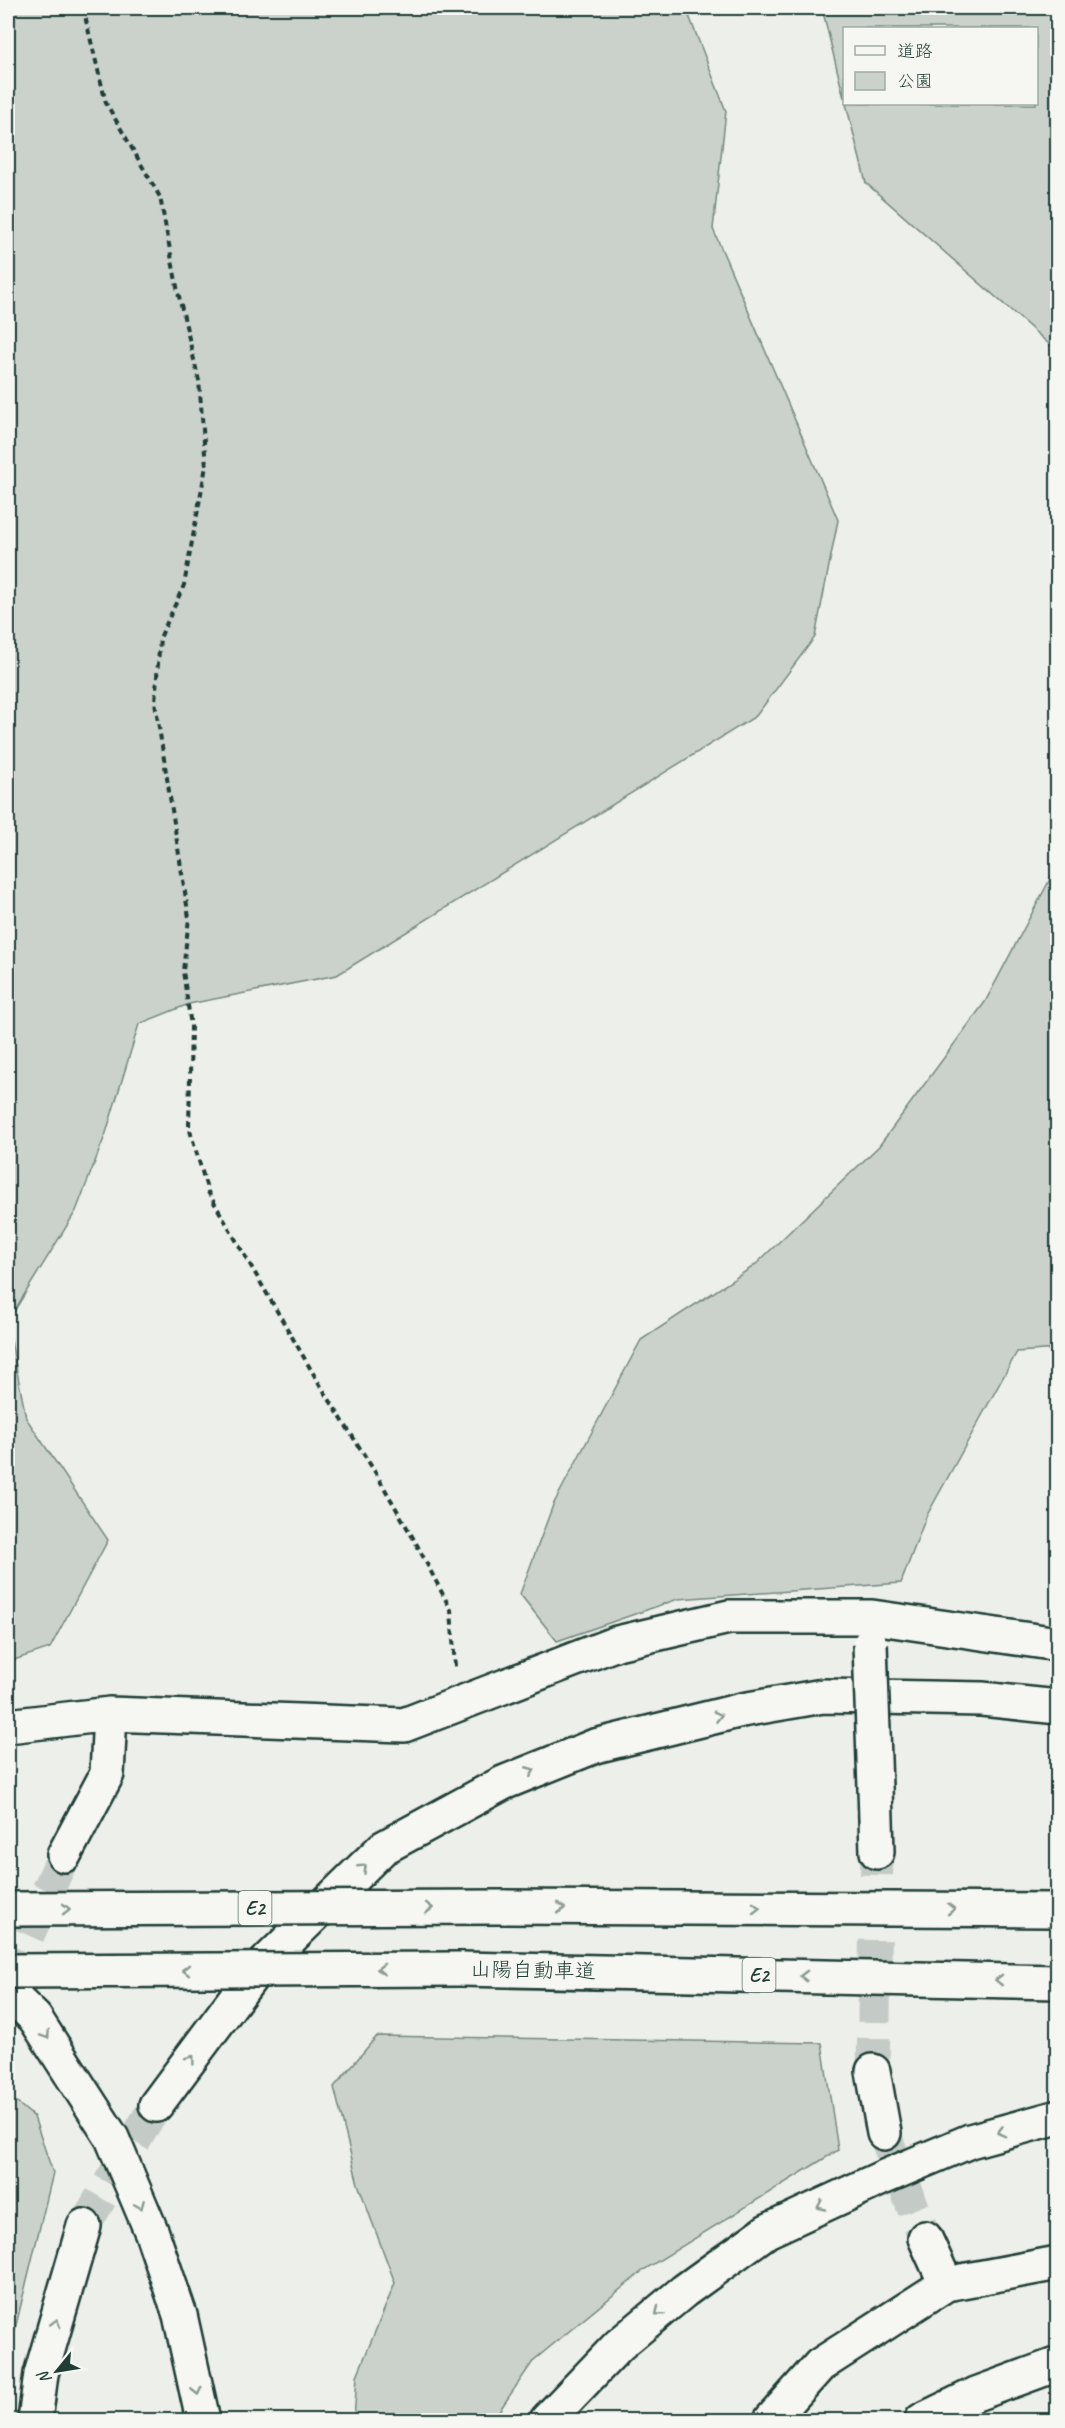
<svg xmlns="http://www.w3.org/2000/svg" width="1065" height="2428" font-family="Caveat,'Klee One',sans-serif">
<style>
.green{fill:#cbd2cc;stroke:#758880;stroke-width:1.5}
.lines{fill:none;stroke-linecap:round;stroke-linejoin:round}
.street-tunnel{stroke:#c4cbc6;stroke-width:33;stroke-dasharray:33 16;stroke-linecap:butt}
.highway-tunnel{stroke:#c4cbc6;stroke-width:33;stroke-dasharray:33 16;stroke-linecap:butt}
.street-casing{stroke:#1f3d34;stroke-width:38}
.highway-casing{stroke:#1f3d34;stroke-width:38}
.path{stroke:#1f3d34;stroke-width:4;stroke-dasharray:6 4.5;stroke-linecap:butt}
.street{stroke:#f6f6f2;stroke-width:33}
.highway{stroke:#f6f6f2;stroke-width:33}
.street-bridge-casing{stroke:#1f3d34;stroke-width:38;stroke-linecap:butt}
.highway-bridge-casing{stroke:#1f3d34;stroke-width:38;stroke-linecap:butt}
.street-bridge{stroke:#f6f6f2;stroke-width:33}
.highway-bridge{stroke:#f6f6f2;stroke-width:33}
.oneway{stroke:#8a9a93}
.labels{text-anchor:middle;stroke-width:6;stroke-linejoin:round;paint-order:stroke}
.shield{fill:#f6f6f2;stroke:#60746d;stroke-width:1.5}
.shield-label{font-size:20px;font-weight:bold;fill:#1f3d34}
.street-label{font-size:21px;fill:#1f3d34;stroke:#f6f6f2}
</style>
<rect width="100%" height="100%" fill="#edefea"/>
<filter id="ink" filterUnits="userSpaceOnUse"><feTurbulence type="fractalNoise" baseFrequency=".0167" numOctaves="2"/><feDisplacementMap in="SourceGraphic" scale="12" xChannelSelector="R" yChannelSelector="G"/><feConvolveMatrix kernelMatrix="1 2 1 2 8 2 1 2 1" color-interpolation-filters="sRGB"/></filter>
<g filter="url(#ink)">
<path class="green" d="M8,8H686L726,111L713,229L838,520L815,637L756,716L337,975L189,1004L139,1024L106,1133L76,1211L8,1321Z
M822,8H1057V351L866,183L846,104H1036V28H844V98Z
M1057,866V1349L1017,1352L926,1517L901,1583L678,1599L557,1641L520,1594L553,1505L641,1340L754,1266L879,1146L985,1002Z
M8,1325L26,1418L108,1540L50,1648L8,1662Z
M377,2036L822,2043L838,2150L645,2269L534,2360L493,2420H354L357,2376L395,2283L358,2184L334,2087Z
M8,2095L34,2117L53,2173L8,2358Z"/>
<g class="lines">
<path class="street-tunnel" d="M8,1980L64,1855
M873,2071L877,1852
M884,2133L925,2238"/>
<path class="highway-tunnel" d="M84,2226L156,2105"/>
<defs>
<path id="street" d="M8,1726L110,1714L404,1725L617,1643L729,1617H872L1058,1644
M875,1788L877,1852
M64,1855L107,1774L110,1714
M873,2071L884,2133
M925,2238L946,2284
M771,2420L820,2365L946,2284L1058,2263
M922,2420L976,2394L1058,2364"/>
<path id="highway" d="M503,1907L1058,1910
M461,1969L1058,1982
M8,1992L35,2018L112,2138L152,2233L180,2315L203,2420
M156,2105L252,1976L383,1848L503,1783L595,1746L742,1710L823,1696L982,1699L1058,1707
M35,2420L41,2374L84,2226
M547,2420L619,2345L684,2291L767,2231L882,2178L970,2141L1058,2117"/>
</defs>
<use href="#street" class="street-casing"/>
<use href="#highway" class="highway-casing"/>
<path class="path" d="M83,8L106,103L160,197L178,292L199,381L206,466L184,585L160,638L155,702L189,918L183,971L191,1026L189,1127L208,1192L317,1380L375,1472L416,1543L451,1610L455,1667"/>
<use href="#street" class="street"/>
<use href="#highway" class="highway"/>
<defs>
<path id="street-bridge" d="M870,1644L875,1788"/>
<path id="highway-bridge" d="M8,1909L503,1907
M8,1971L461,1969"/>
</defs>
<use href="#street-bridge" class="street-bridge-casing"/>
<use href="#highway-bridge" class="highway-bridge-casing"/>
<use href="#street-bridge" class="street-bridge"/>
<use href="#highway-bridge" class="highway-bridge"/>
</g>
<defs><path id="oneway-chevron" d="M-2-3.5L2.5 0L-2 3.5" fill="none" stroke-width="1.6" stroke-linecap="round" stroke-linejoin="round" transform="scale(1.5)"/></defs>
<g class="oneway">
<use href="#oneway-chevron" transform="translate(718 1716) rotate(-14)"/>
<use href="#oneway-chevron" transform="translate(531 1771) rotate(-22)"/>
<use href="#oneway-chevron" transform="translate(363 1868) rotate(-44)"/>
<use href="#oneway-chevron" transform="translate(429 1908)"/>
<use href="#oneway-chevron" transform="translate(561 1908)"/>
<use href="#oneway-chevron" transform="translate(756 1908)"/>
<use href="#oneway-chevron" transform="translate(66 1909)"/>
<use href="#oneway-chevron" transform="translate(951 1909)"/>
<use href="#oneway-chevron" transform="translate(381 1969) rotate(180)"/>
<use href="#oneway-chevron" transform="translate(186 1970) rotate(180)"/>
<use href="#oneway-chevron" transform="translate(804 1976) rotate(-179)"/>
<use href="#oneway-chevron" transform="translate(999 1980) rotate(-179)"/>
<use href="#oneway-chevron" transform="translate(46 2035) rotate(57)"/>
<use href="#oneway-chevron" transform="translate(191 2059) rotate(-53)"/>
<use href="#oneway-chevron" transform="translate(1001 2132) rotate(165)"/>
<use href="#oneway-chevron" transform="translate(140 2205) rotate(67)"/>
<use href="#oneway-chevron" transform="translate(821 2206) rotate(155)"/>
<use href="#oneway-chevron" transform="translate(659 2312) rotate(141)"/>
<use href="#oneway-chevron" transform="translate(56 2323) rotate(-74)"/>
<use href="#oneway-chevron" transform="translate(197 2391) rotate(77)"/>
</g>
</g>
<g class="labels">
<g class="shield">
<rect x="238.5" y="1891" width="33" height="34" rx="4.5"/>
<rect x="742.5" y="1958" width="33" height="34" rx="4.5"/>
</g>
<g class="shield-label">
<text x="255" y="1915">E2</text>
<text x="759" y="1982">E2</text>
</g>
<g class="street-label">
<text transform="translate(533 1970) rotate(1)" y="7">山陽自動車道</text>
</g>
</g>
<rect width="1065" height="2428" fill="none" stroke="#f6f6f2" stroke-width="30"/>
<rect x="15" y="15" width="1035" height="2398" fill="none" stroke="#1f3d34" stroke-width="2" filter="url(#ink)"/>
<rect x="843" y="27" width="195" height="78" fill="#f6f6f2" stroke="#a0aca6" stroke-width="1.5"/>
<rect x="855" y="46" width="30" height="9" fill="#f6f6f2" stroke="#a0aca6" stroke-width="1.5"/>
<text x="897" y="57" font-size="18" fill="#1f3d34">道路</text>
<rect x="855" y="72" width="30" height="18" fill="#cbd2cc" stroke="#a0aca6" stroke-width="1.5"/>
<text x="897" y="87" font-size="18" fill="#1f3d34">公園</text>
<g transform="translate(57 2371) rotate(240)" stroke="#f6f6f2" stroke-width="4.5" paint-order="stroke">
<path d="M0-4.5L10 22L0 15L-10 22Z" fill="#1f3d34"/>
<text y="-9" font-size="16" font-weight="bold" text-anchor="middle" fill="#1f3d34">N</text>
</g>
</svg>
